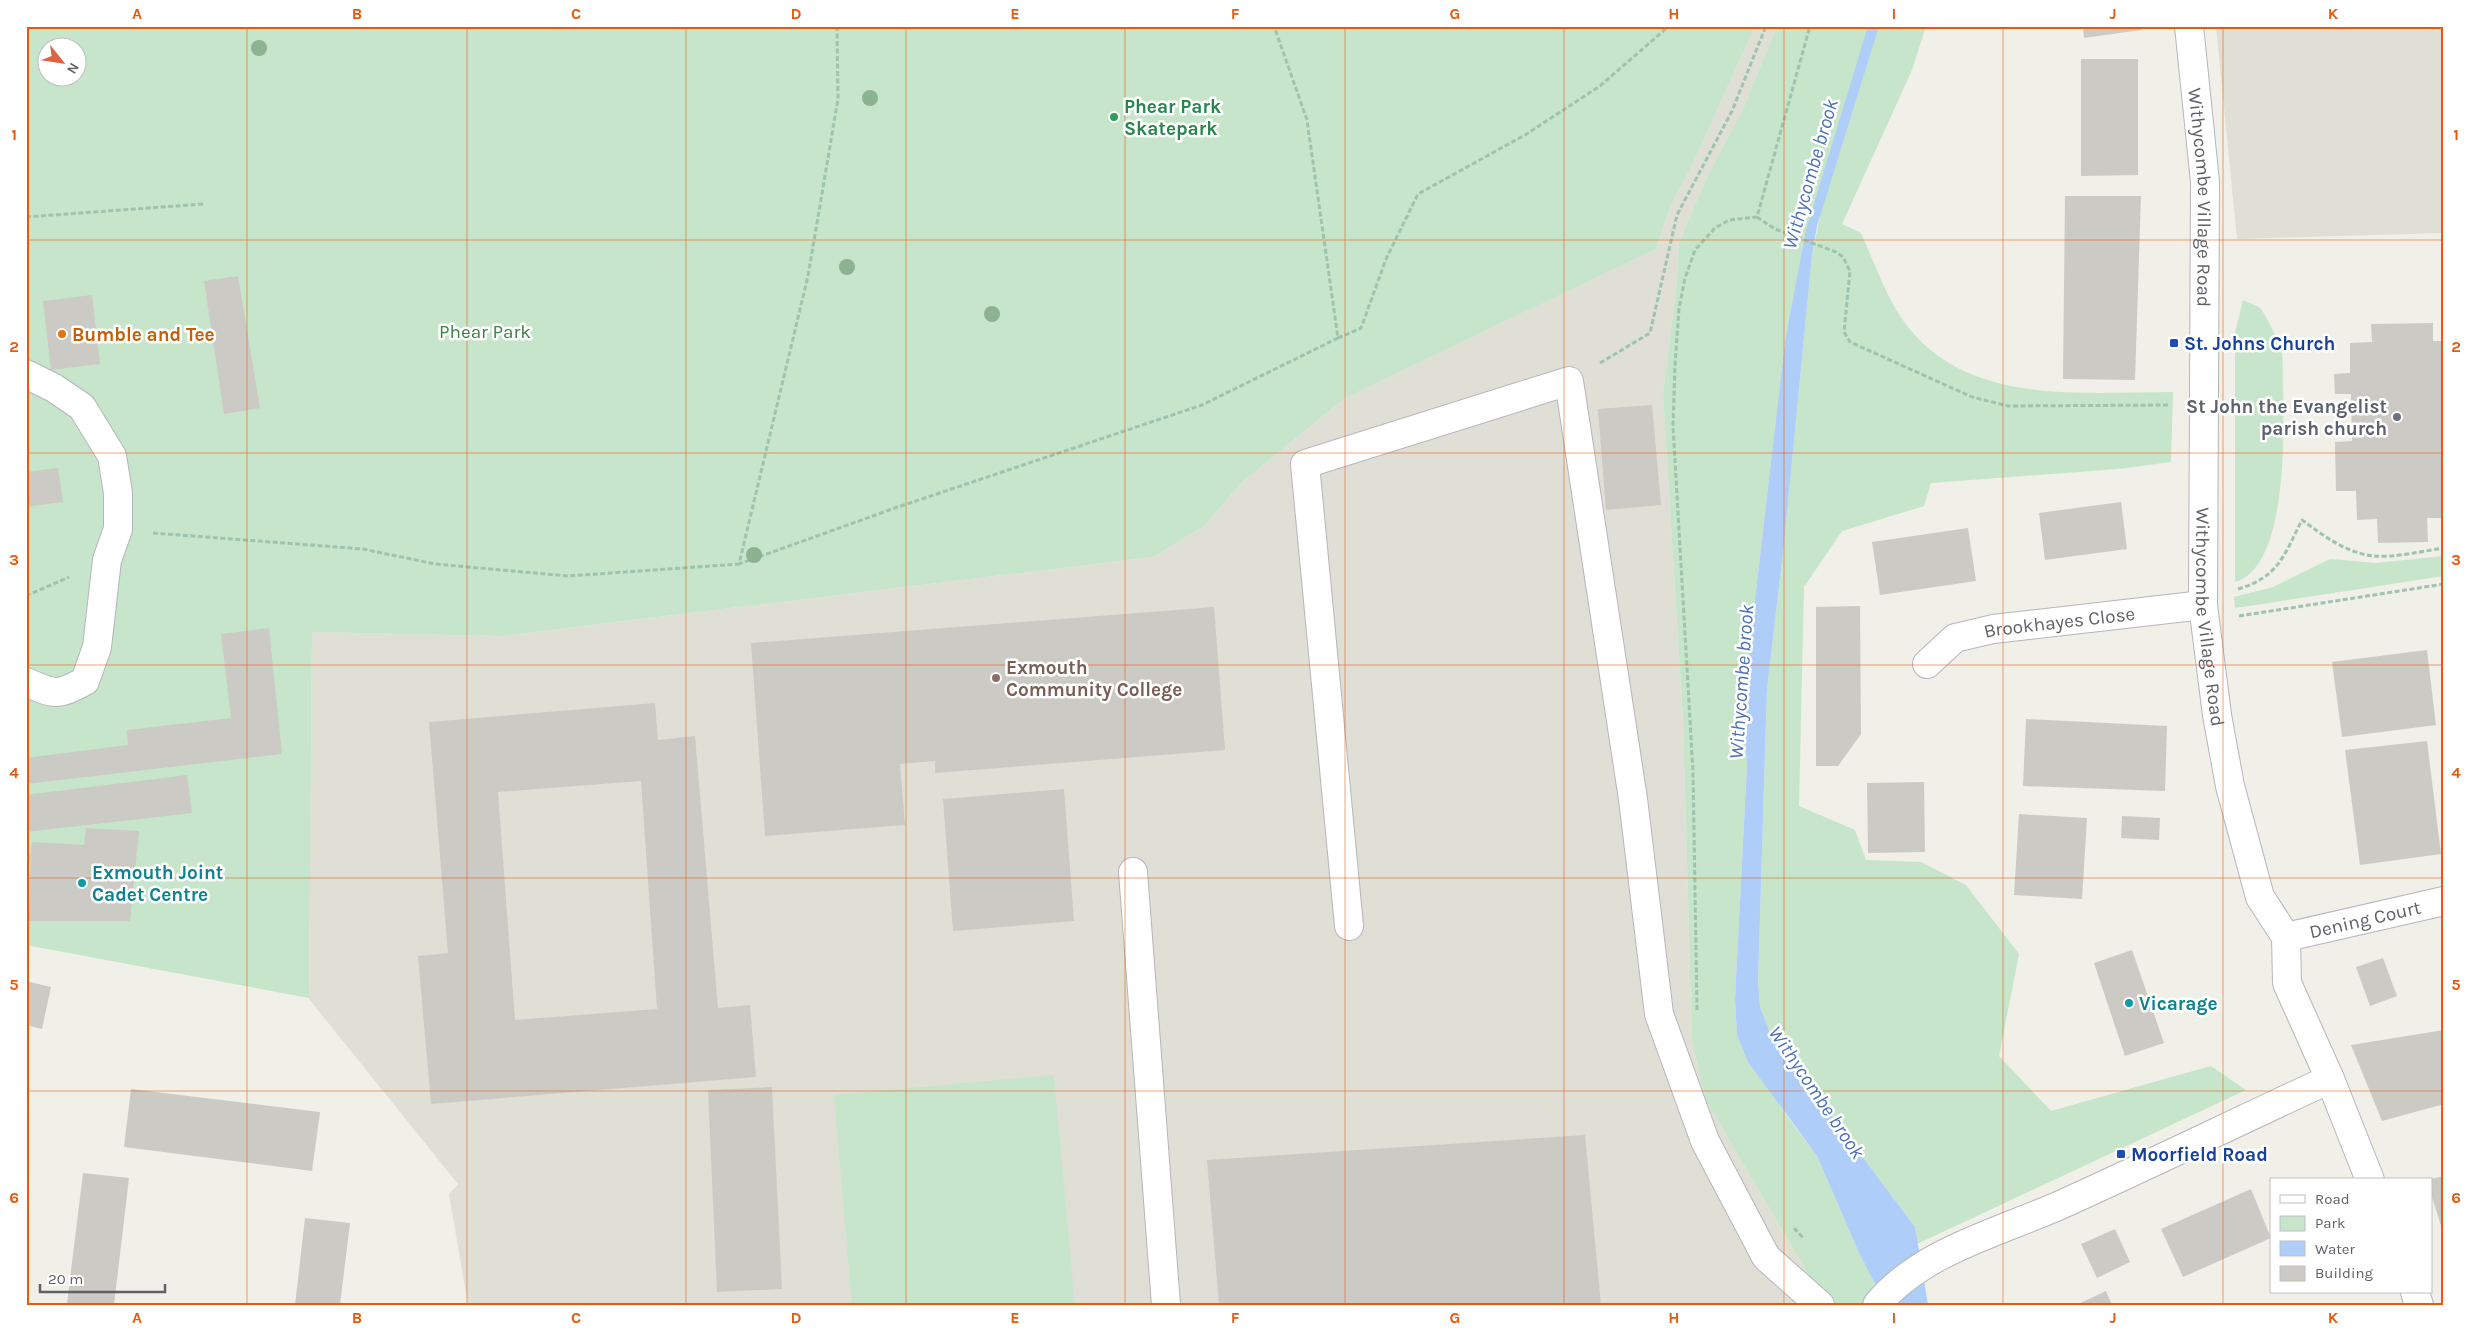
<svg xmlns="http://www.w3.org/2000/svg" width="2470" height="1331" font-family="Karla,sans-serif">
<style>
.education{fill:#e0dfd6}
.green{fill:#c6e5cb;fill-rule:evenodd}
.water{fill:#aecef9}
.building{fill:#cccac4;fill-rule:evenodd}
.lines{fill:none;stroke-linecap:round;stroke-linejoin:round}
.minor-casing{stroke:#b5b6bb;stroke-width:30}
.path{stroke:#9ec3ae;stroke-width:3;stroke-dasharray:5 2.5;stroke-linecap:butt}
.minor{stroke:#fff;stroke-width:28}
.tree{fill:#8cb390}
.grid{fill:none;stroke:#e8590c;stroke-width:1;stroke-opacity:0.55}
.leisure-dot{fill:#2e9e5b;stroke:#fff;stroke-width:2}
.food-dot{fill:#e8710a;stroke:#fff;stroke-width:2}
.transit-dot{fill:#1a4fb4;stroke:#fff;stroke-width:2}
.worship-dot{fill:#6b7280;stroke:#fff;stroke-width:2}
.education-dot{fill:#8d6e63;stroke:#fff;stroke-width:2}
.culture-dot{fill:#0f9aa8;stroke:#fff;stroke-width:2}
.labels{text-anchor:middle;stroke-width:5;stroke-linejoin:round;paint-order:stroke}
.leisure-label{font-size:19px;font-weight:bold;fill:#27864d;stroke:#fff;text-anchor:start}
.street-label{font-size:19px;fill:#5f6167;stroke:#fff}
.park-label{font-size:19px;fill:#3b8248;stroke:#fff}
.food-label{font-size:19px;font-weight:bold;fill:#c56008;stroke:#fff;text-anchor:start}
.transit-label{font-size:19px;font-weight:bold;fill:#164399;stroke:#fff;text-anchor:start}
.worship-label{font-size:19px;font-weight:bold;fill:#5b616d;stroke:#fff;text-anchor:end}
.education-label{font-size:19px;font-weight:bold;fill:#785e54;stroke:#fff;text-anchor:start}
.culture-label{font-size:19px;font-weight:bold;fill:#0d838f;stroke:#fff;text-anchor:start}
.water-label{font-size:20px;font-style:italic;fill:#4e71b4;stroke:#fff}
.neatline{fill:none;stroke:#e8590c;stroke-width:2}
.grid-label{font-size:16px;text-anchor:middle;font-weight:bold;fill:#e8590c}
</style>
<rect width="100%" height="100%" fill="#f0efe8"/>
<path class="education" d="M1755,26H1777L1743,109L1706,179L1679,243L1676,291L1663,394L1683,720L1692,1041L1706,1100L1826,1305H468L449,1194L458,1184L309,999L312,632L500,636L1153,557L1204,526L1242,482L1345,398L1656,249L1670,207L1694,161Z
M2216,26H2444V233L2237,239Z"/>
<path class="green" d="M26,26H1755L1694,161L1670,207L1656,249L1345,398L1242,482L1204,526L1153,557L500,636L312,632L309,998L26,945ZM48,48H78V78H48Z
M1777,26H1926L1912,70L1842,224L1861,233C1872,257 1881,283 1894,306C1952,408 2073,392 2173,392L2171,462L2118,469L1931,483L1924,506L1842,531L1804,587L1799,806L1855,830L1866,860L1921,862L1966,885L2019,954L1999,1056L2051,1111L2211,1066L2246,1090L1917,1244L1915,1227L1770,1033L1760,1007L1758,982L1767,689L1784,544L1812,255L1820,217L1806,213L1810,215L1785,341L1743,703L1747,765L1735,999L1737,1035L1786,1115L1817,1156L1859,1253L1886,1305H1826L1706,1100L1692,1041L1683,720L1663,394L1676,291L1679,243L1706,179L1743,109Z
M2243,300C2248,303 2257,305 2261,309C2265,314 2280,343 2281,350C2284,363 2282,379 2283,392C2284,436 2287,568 2235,582V333Z
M2444,556V576L2235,608L2234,597L2273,587L2330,559L2376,563Z
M1054,1075L1075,1305H852L834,1095Z"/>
<path class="water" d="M1868,26H1879L1817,226L1812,255L1784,544L1767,689L1758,982L1760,1007L1770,1033L1915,1227L1928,1305H1886L1859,1253L1817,1156L1748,1062L1737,1035L1735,999L1747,765L1743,703L1785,341L1806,230Z"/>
<path class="building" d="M2083,26H2140L2141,30L2084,38Z
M2081,59H2138V175L2081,176Z
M2065,196H2141L2135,380L2063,379Z
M238,276L260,408L224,414L204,281Z
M92,295L100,364L51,370L43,301Z
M2433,323V341H2444V518H2427L2428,542L2378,543L2377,519L2357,520L2356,491H2336L2335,442L2352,441L2351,394H2335L2334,374L2350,373V343L2372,342L2371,324Z
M1652,405L1661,505L1606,510L1598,409Z
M58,468L63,502L26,507V472Z
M2121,502L2127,549L2045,560L2039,513Z
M1968,528L1976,581L1880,595L1872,542Z
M1860,606L1861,734L1838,766H1816V607Z
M1214,607L1225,750L935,773V761L900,764L905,825L765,836L751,643Z
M269,628L282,754L26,784V758L128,745L127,730L231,718L221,634Z
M2427,650L2436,725L2342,737L2332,662Z
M655,703L658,740L695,736L718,1008L750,1005L756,1077L431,1104L418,956L448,953L429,722ZM641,781L657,1009L515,1020L498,792Z
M2026,719L2167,726L2165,791L2023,786Z
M2427,741L2441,854L2360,865L2345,750Z
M187,775L192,813L26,832V795Z
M1924,782L1925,852L1868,853L1867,783Z
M1064,789L1074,921L953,931L943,799Z
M2019,814L2087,818L2082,899L2014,895Z
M2122,816L2160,818L2159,840L2121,838Z
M86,828L139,831L130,921H28L31,855L26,876V854H31L32,842L84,845Z
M2132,950L2164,1043L2125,1056L2094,963Z
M2383,958L2397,996L2370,1006L2356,967Z
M26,981L51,987L42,1029L26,1025Z
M2444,1030V1104L2382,1121L2351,1045Z
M772,1087L782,1289L717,1292L708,1090Z
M131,1089L320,1112L312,1171L124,1147Z
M1585,1135L1601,1305H1219L1207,1160Z
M83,1173L129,1178L114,1305L67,1303Z
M2444,1176V1232H2443L2431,1194V1179Z
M2251,1189L2271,1238L2183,1277L2161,1229Z
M305,1218L350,1223L340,1305H295Z
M2115,1229L2130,1262L2097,1278L2081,1244Z
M2106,1291L2112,1305H2076Z"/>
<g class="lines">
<defs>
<g id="minor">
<path id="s1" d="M2189,26L2205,182L2203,605L2217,715L2230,786L2260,897L2286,937L2287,983L2330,1079L2370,1180"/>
<path d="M26,374L54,388L82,407L112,456L118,493V529L107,560L97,647L85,681C57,696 55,695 26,682"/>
<path id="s2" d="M1927,664L1955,638L1993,629L2203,605"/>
<path d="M1133,872L1166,1305"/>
<path d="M1349,926L1305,464L1569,381L1633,799L1659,1014L1705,1141L1766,1257L1820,1305"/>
<path id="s3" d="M2286,937L2444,901"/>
<path d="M2415,1292L2419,1305"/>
<path d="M1877,1305C1920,1252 1999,1232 2058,1206C2149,1165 2239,1121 2330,1079"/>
</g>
</defs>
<use href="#minor" class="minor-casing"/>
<path class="path" d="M837,26L838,99L808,276L739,564L895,508L1202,405L1338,338L1307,120L1274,26
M26,217L203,204
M1757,217L1775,229L1836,252L1843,257L1850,271L1844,332L1850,342L1972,397L2008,406L2169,405
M1338,338L1361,328L1386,259L1418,194L1525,135L1600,86L1669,26
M1600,363L1650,333L1677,215L1732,111L1766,26
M153,533L363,549L435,564L568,576L739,564
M2238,589C2279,577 2284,555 2302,520C2324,536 2346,553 2374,556C2394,558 2423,551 2444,548
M26,596L69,577
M2239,616L2444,584
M1697,1010L1693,772L1673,426L1675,365L1679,309L1685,278L1695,250L1715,228L1729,220L1757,217L1810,26
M1794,1228L1803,1238"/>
<use href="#minor" class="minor"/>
</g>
<g class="tree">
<circle cx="259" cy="48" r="8"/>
<circle cx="870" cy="98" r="8"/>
<circle cx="847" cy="267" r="8"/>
<circle cx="992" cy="314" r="8"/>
<circle cx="754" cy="555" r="8"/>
</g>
<path class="grid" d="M247,26V1305M467,26V1305M686,26V1305M906,26V1305M1125,26V1305M1345,26V1305M1564,26V1305M1784,26V1305M2003,26V1305M2223,26V1305M26,240H2444M26,453H2444M26,665H2444M26,878H2444M26,1091H2444"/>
<circle class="leisure-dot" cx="1114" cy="117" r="5"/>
<circle class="food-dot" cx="62" cy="334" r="5"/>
<g class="transit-dot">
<rect x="2169" y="338" width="10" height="10" rx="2.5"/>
<rect x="2116" y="1149" width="10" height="10" rx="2.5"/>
</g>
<circle class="worship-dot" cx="2397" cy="417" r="5"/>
<circle class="education-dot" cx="996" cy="678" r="5"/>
<g class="culture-dot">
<circle cx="82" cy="883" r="5"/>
<circle cx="2129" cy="1003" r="5"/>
</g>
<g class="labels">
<g class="leisure-label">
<text x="1124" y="113">Phear Park<tspan x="1124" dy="22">Skatepark</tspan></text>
</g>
<g class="street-label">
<text dy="7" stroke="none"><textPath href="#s1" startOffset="172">Withycombe Village Road</textPath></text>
<text dy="7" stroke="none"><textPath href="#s1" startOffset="592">Withycombe Village Road</textPath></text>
<text dy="7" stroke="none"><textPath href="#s2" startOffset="144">Brookhayes Close</textPath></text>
<text dy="7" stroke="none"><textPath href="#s3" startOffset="81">Dening Court</textPath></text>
</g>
<g class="park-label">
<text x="485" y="338">Phear Park</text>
</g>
<g class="food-label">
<text x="72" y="341">Bumble and Tee</text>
</g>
<g class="transit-label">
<text x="2184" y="350">St. Johns Church</text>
<text x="2131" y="1161">Moorfield Road</text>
</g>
<g class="worship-label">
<text x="2387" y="413">St John the Evangelist<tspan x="2387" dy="22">parish church</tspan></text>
</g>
<g class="education-label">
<text x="1006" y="674">Exmouth<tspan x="1006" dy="22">Community College</tspan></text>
</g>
<g class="culture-label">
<text x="92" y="879">Exmouth Joint<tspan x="92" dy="22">Cadet Centre</tspan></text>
<text x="2139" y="1010">Vicarage</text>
</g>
<g class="water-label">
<text transform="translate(1810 174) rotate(-74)" y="7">Withycombe brook</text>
<text transform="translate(1741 682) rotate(-86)" y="7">Withycombe brook</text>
<text transform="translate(1817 1092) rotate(56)" y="7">Withycombe brook</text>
</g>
</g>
<rect width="2470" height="1331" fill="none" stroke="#ffffff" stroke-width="55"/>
<rect x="2270" y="1178" width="162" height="115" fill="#ffffff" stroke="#bfc0c2"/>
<rect x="2280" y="1195" width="25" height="8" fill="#ffffff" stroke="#bfc0c2"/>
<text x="2315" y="1204" font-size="15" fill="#5f6167">Road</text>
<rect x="2280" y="1216" width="25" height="15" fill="#c6e5cb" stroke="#bfc0c2"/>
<text x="2315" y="1228" font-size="15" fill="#5f6167">Park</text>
<rect x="2280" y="1241" width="25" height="15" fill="#aecef9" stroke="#bfc0c2"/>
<text x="2315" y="1254" font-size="15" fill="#5f6167">Water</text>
<rect x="2280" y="1266" width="25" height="15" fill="#cccac4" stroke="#bfc0c2"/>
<text x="2315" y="1278" font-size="15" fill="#5f6167">Building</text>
<g transform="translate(62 62) rotate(120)"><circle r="24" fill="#ffffff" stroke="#bfc0c2"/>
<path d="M0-4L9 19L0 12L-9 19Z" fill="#de633f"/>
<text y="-8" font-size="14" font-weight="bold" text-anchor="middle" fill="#5f6167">N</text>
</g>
<path d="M40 1284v8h125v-8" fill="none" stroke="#5f6167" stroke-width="2.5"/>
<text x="48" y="1284" font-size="15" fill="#5f6167" stroke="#ffffff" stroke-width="4" paint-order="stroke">20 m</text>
<rect x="28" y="28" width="2414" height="1276" class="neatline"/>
<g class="grid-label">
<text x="137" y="19">A</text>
<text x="357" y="19">B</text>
<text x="576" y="19">C</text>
<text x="796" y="19">D</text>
<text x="1015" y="19">E</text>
<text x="1235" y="19">F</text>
<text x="1455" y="19">G</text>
<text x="1674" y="19">H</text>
<text x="1894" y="19">I</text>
<text x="2113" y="19">J</text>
<text x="2333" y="19">K</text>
<text x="14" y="140">1</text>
<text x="2456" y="140">1</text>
<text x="14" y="352">2</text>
<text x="2456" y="352">2</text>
<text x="14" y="565">3</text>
<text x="2456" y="565">3</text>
<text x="14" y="778">4</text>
<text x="2456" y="778">4</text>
<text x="14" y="990">5</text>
<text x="2456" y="990">5</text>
<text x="14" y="1203">6</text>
<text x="2456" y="1203">6</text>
<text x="137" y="1323">A</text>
<text x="357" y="1323">B</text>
<text x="576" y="1323">C</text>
<text x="796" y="1323">D</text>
<text x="1015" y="1323">E</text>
<text x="1235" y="1323">F</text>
<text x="1455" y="1323">G</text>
<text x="1674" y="1323">H</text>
<text x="1894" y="1323">I</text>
<text x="2113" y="1323">J</text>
<text x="2333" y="1323">K</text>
</g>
</svg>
